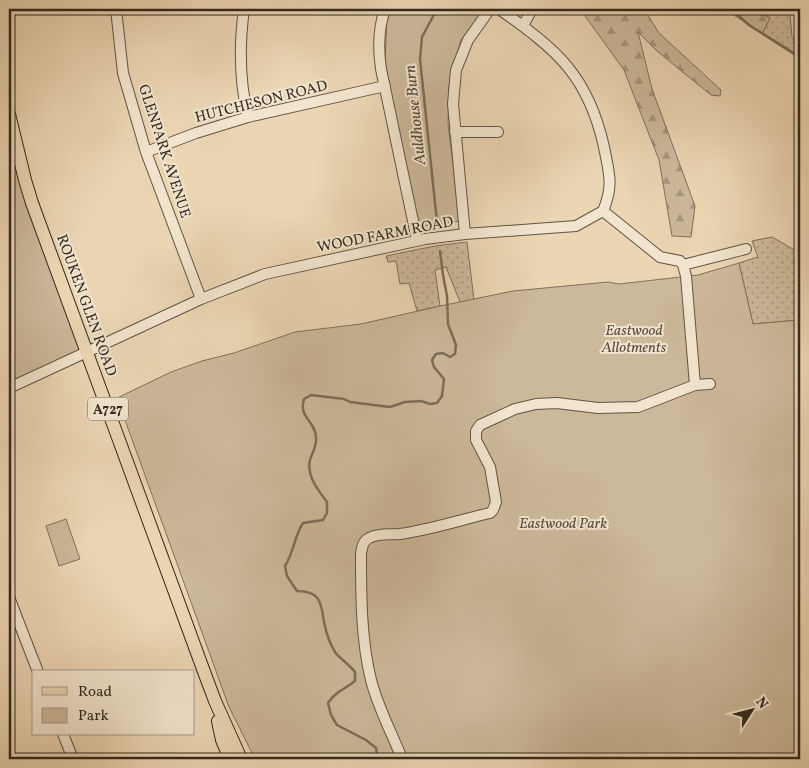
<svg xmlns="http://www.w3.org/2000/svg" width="809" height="768" font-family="Vollkorn,serif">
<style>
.grass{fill:url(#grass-dots);stroke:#80705c}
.forest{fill:url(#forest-firs);stroke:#80705c}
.green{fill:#ccb89a;stroke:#80705c}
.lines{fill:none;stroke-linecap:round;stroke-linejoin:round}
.stream{stroke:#7c6d58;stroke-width:2.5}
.minor-casing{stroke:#615442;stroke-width:12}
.major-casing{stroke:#33291d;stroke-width:14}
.minor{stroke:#f2e4ce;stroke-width:10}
.major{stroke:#ebd5b3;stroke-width:12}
.labels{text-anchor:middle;stroke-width:4;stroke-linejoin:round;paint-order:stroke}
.shield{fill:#f2e4ce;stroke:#6c6152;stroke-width:1}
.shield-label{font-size:14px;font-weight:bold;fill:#33291d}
.street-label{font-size:15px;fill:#33291d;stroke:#f2e4ce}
.park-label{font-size:15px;font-style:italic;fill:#594d3c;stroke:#f2e4ce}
.water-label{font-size:16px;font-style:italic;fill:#574b3b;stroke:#f2e4ce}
</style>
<defs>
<pattern id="grass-dots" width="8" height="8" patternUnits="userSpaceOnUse" patternTransform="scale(1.25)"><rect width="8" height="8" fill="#ccb89a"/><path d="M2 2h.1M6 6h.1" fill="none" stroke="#a6967d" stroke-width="1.8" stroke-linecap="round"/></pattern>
<pattern id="forest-firs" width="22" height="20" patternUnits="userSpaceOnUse" patternTransform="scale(1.25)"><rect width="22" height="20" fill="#ccb89a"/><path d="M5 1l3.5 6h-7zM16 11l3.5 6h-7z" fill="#a6967d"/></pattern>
</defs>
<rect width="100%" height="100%" fill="#ebd5b3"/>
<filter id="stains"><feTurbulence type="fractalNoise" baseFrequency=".004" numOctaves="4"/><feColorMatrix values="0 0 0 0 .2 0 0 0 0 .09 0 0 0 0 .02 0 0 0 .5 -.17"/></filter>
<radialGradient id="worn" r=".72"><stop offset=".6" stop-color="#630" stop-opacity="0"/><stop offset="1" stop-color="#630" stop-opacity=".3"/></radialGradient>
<path class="grass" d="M790,14L792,37L800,47V59L762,34L770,18L763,15Z
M772,237L798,252L794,258L799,320L753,324L739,263L758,257L752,241Z
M467,242L474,300L460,302L446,267L435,270L440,306L417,311L409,283L400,284L396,261L388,262L386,256L435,246Z"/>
<path class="forest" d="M580,9H644L659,33L721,90L720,96L711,95L657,51L638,32L652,89L695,206L691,237L672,236L659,160L624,70Z
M725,9H755L756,11L770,18L762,34Z"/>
<path class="green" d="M389,9H484L461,40L449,84L448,124L460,221L418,227L385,63L387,14Z
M9,114L87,353L9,388Z
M800,251V759H255L229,707L117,398L171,372L202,361L234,353L295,332L361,324L440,306L513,291L608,282L619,284L698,275L739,263L753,324L799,320L794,258Z
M66,519L80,559L59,566L46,526Z"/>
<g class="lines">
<path class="stream" d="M731,9L749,25L800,57
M437,222L420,59L422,37L437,9
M374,759L377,757L376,748L366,740L337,725L331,715L328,703C337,690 344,690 355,681V672C350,665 339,658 335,652C330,644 326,632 324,622C321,603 321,591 297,591L287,576L285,566C294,552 294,537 303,523L323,520L327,513V502C319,491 306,476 310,460C312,453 317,446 316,438C316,421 298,418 304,399L311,395L344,399L350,402L390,407L405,402L421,401L430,404L437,403L442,396L444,379L434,367L432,360L436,354L443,353L450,357L455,354L456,345L448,324L447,296L443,275L440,251"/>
<defs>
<path id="minor" d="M116,9L123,73L146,152L201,299
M244,9C239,46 239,80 248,117
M385,9C378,29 378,49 381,69L417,240
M499,9C557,50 588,75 604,147C609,173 614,185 603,211
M523,26L532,9
M455,132H498
M146,152L196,133L248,117L385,86
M465,234L453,104L456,70L468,40L490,9
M683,265L746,249
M9,388L201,299L265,274L425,239L465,234L576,226L603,211L660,257L680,261L683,265L686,276L695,385
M9,597L38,672
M63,734L73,759
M402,759C392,733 378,708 371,680C361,640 361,595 361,554C362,547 363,541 369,538C378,533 390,535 400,534C430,530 460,520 490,513L493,510L496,502L490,467L476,440V431L480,425L515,409L536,404L557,403L598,408L638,407L695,385L710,384"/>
<path id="major" d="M9,114L25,180L32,203L203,669L215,701L241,759
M218,721L222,740L230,759"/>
</defs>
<use href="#minor" class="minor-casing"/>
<use href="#major" class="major-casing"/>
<use href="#minor" class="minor"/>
<use href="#major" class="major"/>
</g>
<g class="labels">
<rect class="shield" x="88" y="397.5" width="40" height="23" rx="4"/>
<g class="shield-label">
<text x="108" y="414">A727</text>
</g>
<g class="street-label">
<text transform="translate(261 101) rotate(-14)" y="5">HUTCHESON ROAD</text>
<text transform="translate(165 151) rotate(72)" y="5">GLENPARK AVENUE</text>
<text transform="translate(385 234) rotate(-11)" y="5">WOOD FARM ROAD</text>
<text transform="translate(87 305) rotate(70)" y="5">ROUKEN GLEN ROAD</text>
</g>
<g class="park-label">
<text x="634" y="335">Eastwood<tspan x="634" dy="17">Allotments</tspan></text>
<text x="563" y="528">Eastwood Park</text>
</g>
<g class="water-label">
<text transform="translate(414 115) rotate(-96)" y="6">Auldhouse Burn</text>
</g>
</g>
<rect width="809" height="768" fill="none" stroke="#ebd5b3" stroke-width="30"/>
<rect x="10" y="10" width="789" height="748" fill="none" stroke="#33291d" stroke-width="2.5"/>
<rect x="15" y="15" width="779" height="738" fill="none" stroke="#33291d"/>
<rect x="32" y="670" width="162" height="65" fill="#f2e4ce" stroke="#a69987"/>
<rect x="42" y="687" width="25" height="8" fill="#ebd5b3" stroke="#a69987"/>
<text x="78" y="696" font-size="15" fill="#33291d">Road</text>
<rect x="42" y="708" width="25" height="15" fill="#ccb89a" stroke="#a69987"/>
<text x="78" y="720" font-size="15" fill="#33291d">Park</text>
<g transform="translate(752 710) rotate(54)" stroke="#f2e4ce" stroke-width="4" paint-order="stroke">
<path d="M0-4L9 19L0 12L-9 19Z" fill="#33291d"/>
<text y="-8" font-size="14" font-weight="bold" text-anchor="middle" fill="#33291d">N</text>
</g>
<rect width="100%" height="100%" filter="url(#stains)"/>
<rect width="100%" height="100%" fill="url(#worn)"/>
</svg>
